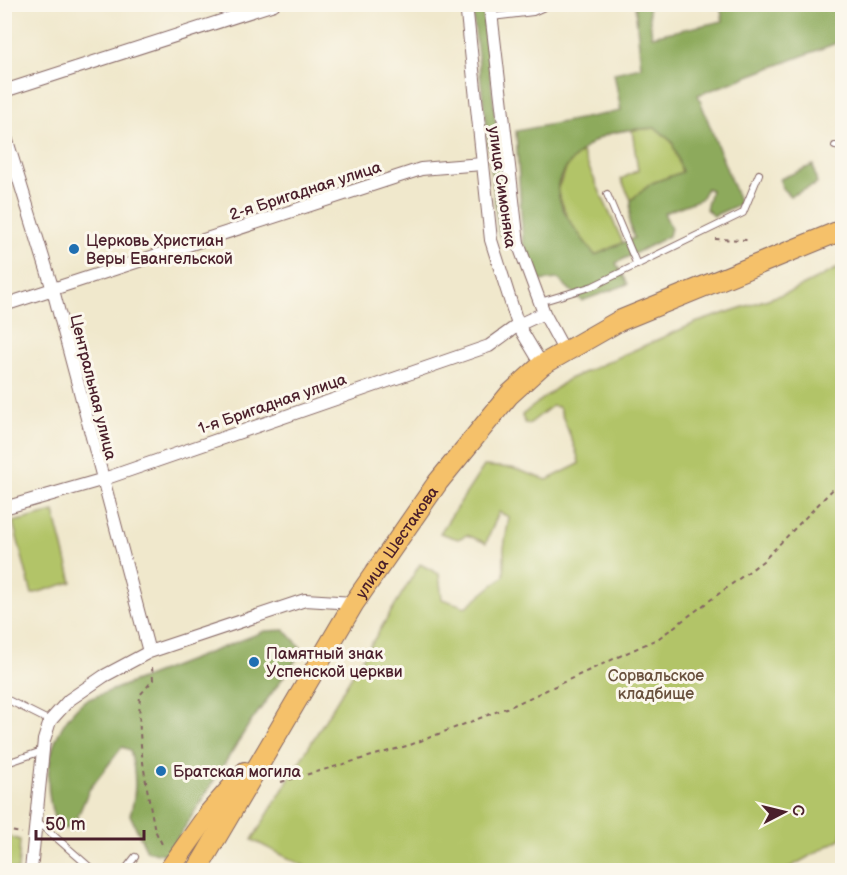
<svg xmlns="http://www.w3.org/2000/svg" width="847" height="875" font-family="'Balsamiq Sans',sans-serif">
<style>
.green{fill:#b2c468;stroke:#7e724a;stroke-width:1.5}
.forest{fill:#8daa5c;stroke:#6c6444;stroke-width:1.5;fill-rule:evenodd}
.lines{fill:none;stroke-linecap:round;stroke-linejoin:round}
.lane-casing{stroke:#846563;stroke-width:8}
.street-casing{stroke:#846563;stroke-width:14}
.primary-casing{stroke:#846563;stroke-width:22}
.path{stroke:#846563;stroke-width:2;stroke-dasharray:4.5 4.5;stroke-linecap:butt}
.lane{stroke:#fff;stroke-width:6}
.street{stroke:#fff;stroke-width:12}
.primary{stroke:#f5c16b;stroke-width:20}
.poi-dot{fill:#1f6fb2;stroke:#fbf7ec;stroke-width:2}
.labels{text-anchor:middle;stroke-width:6;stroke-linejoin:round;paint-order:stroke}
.street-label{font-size:16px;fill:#4a1f2b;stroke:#fbf7ec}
.poi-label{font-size:16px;fill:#4a1f2b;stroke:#fbf7ec;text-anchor:start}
.park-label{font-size:16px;fill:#69513d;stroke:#fbf7ec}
</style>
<rect width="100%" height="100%" fill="#fbf7ec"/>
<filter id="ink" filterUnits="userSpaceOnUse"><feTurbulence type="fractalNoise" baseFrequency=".0167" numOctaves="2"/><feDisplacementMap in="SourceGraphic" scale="12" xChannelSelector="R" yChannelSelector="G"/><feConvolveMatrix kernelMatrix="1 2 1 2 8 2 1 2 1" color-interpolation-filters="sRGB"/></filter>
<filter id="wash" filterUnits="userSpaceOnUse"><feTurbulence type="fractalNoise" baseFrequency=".008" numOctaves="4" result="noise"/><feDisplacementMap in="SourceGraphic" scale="24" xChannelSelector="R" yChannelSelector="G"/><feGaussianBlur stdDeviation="1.35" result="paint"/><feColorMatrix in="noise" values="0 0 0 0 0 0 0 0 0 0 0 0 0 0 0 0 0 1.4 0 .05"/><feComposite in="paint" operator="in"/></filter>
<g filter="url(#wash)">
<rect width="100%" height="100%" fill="#f0e8cc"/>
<path class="green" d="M656,128L672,142L683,172L652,183L631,200L621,179L638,170L632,130Z
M582,152L623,243L595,256L569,221L557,190L569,162Z
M842,266V838L785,870H312L252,840L420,564L439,574L442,599L466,607L504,576V548L509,517L499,512L486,543L467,535L458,539L440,533L484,466L512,468L547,480L579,464C580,456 563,420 559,407L552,406L529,424L525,423L522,415L567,380L695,323L792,291Z
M54,512L72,582L32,594L13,522Z
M5,835L20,840L18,870H5Z"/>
<path class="forest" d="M472,5H482L509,234L504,239L499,235Z
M635,5H648L652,36L723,21L720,5H842V41L698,95L740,204L713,216L706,209L711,190L707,188L701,199L664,213L671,228L669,236L616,263L628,284L582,301L558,279L539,281L523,243L516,131L621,111L614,73L641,67ZM656,128L672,142L682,172L652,183L631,200L629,222L634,238L595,255C581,236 562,217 558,192C554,173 589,141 606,135C621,129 640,129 656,128Z
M813,165L817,184L790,196L782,188L780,179Z
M285,630L303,650L248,726L173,846L164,854L147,851L130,815C137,792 136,773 130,750L122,747L89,790L72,830L57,826C40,783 47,732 84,701L265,631Z"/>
</g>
<g filter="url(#ink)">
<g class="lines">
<defs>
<path id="lane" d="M492,17L533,12L551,4
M835,146L842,147
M607,194L637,265
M540,302L593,286L743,213L759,174
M4,698L50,721
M4,764L42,751
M36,820L93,870
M125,870L135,857"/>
<path id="street" d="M466,4L491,240L518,325L542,365
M490,4L518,243L544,313L565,352
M4,91L274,4
M4,131L53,290L149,652
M4,305L421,169L482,164
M4,508L101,480L489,346L518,325L544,313
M31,870L44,740L50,721L69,700L104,676L149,652L305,600L354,603"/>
<g id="primary">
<path d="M169,870L210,812L245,772"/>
<path id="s1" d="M197,870L354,603L438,482L509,395L542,365L619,321L842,230"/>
</g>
</defs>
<use href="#lane" class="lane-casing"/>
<use href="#street" class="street-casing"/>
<use href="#primary" class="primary-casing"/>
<path class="path" d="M715,239L750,240
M152,667L153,680L140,695C137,740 146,783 154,826C155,833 161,840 163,847
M281,782L410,745L514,705L659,638L763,561L842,480
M4,830L22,833
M139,868L154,865
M841,870L842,869"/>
<use href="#lane" class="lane"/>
<use href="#street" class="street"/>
<use href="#primary" class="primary"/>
</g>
</g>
<g class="poi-dot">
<circle cx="74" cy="249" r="6"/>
<circle cx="254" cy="662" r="6"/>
<circle cx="161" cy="771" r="6"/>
</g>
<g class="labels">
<g class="street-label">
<text transform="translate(503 187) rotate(82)" y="6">улица Симоняка</text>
<text transform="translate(305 190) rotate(-18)" y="6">2-я Бригадная улица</text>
<text transform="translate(94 387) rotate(76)" y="6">Центральная улица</text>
<text transform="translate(272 403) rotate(-19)" y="6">1-я Бригадная улица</text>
<text dy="6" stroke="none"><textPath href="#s1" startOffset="384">улица Шестакова</textPath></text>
</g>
<g class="poi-label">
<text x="86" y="246">Церковь Христиан<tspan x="86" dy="18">Веры Евангельской</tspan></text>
<text x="266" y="659">Памятный знак<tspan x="266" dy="18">Успенской церкви</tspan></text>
<text x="173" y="777">Братская могила</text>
</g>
<g class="park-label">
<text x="656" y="681">Сорвальское<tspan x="656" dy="18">кладбище</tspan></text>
</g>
</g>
<rect width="847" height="875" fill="none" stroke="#fbf7ec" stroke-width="24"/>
<g transform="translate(784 812) rotate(83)" stroke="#fbf7ec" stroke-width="4.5" paint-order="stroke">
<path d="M0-4.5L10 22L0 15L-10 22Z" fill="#4a1f2b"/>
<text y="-9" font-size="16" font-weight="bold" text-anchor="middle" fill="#4a1f2b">С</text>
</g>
<path d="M36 830v9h108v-9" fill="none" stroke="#4a1f2b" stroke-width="3"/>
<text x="45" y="830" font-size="18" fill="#4a1f2b" stroke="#fbf7ec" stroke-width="4.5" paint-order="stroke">50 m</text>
</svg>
